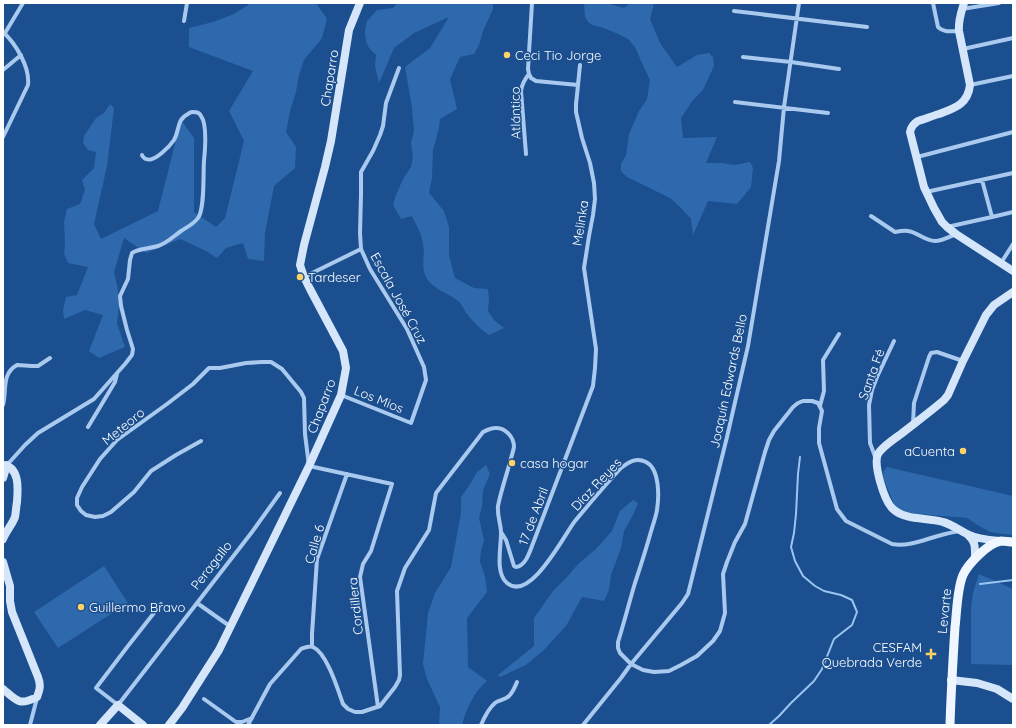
<svg xmlns="http://www.w3.org/2000/svg" width="1016" height="728" font-family="Quicksand,sans-serif">
<style>
.green{fill:#2e69ad}
.lines{fill:none;stroke-linecap:round;stroke-linejoin:round}
.stream{stroke:#9cc4f0;stroke-width:2}
.street{stroke:#a9c9ee;stroke-width:4}
.secondary{stroke:#d6e6fa;stroke-width:8}
.primary{stroke:#f0f6ff;stroke-width:9}
.poi-dot{fill:#ffd166;stroke:#1b4f8f;stroke-width:1.5}
.labels{text-anchor:middle;stroke-width:3;stroke-linejoin:round;paint-order:stroke}
.poi-label{font-size:13px;fill:#fff;stroke:#1b4f8f;text-anchor:start}
.street-label{font-size:13px;fill:#fff;stroke:#1b4f8f}
</style>
<rect width="100%" height="100%" fill="#1b4f8f"/>
<path class="green" d="M251,3H316L327,19L322,38L304,60L299,75L296,92L290,111L286,132L296,147L295,168L274,186L265,233L264,261L248,259L243,243L226,248L217,258L204,250L180,239L146,253L124,238L114,272L118,290L119,306L117,323L125,347L99,358L89,351L103,315L85,310L64,319L63,310L66,297L77,295L88,267L68,263L64,254L65,243L64,222L67,209L80,204L85,190L82,180L94,168L96,152L88,150L83,143L84,136L96,118L104,113L110,104L114,108L107,166L94,224L101,239L158,211L181,120L194,138V212L216,227L225,218L244,141L229,111L253,71L189,47V28L213,22L234,14Z
M397,3H493V9L483,31L479,45L474,54L460,57L450,79L457,109L440,119L439,128L433,150L432,178L429,193L444,211L449,227V255L455,278L474,288L488,289L489,299L488,311L494,320L504,328L489,335C480,329 473,322 467,314C464,310 462,304 458,301C447,292 428,288 424,272C422,263 425,253 423,244C422,234 416,225 412,216L401,219L393,205L396,195L403,179L411,167L413,157L411,143L414,131L412,108L405,67L430,48L449,17L414,33L394,48L379,83L375,66L376,55L369,48L366,42L365,31L367,21L377,10L393,8Z
M584,3H606L624,8L630,3H654L650,19L660,43L677,67L697,55L709,53L713,57L714,66L703,90L693,100L681,118L683,138L717,137L706,163H722L734,165L750,162L753,168L751,187L737,204L708,201L693,235L691,219L682,209L670,198L627,177L621,171V164L626,155L629,134L639,111L647,99L650,80L641,61L635,47L628,39L616,33L601,27L592,25L588,22L585,17Z
M486,465L490,474L486,483L483,491L482,507L479,518L484,540L481,551L480,562L485,576L487,592L467,618L468,667L487,681C474,692 466,709 462,725H439L440,707L427,679L423,664L428,613L435,593L451,567L461,513V497L469,486L477,472Z
M887,467L1013,496V535L1002,534L990,532L979,526L967,518L907,513L900,510L894,504L884,480L883,472Z
M633,500L638,503L633,515L624,531L621,548L611,575L609,590L604,601L582,597L566,626L544,650L526,665L500,677L498,675L534,646V618L553,591L567,577L578,564L596,549L612,531L620,511Z
M104,566L128,603L58,648L34,612Z
M979,574L1013,589V665L971,664V607L973,593Z"/>
<g class="lines">
<path class="stream" d="M980,584L1013,580
M769,725L779,716L791,703L814,681L822,669L834,639L852,625L857,612L852,600L841,595L824,591L815,586L803,576L795,561L791,547L794,533L796,514L798,474L800,457"/>
<path class="street" d="M933,3L938,27C944,33 951,31 959,31
M962,9L999,3
M734,11L867,27
M184,21L187,3
M3,32C16,44 30,67 28,85L3,137
M5,33L23,3
M963,49L1013,38
M743,57L791,62L839,69
M3,70L21,55
M529,74L528,69L532,3
M529,74L531,78L536,81L578,85
M970,85L1013,76
M735,102L828,113
M526,154L521,91C522,84 524,80 529,74
M917,157L1013,132
M982,180L992,217
M926,192L1013,173
M871,216L895,232C900,231 904,230 908,231C917,232 925,241 935,241C942,241 949,237 956,234
M947,227L992,217L1013,212
M1001,263L1013,244
M304,277L361,249
M341,395L411,423L426,380L424,367L407,329L370,269L361,249L360,233L361,195V172L373,151L380,135L383,126L386,103L399,68
M3,405C7,391 1,374 17,365L32,366H38L50,358
M820,406L824,391L823,360L839,334
M913,424L914,403L929,357L931,353L937,352L963,361
M88,427L115,382L117,374
M201,441L176,455L151,471L134,492L111,512L103,516L95,517L86,515L81,511L77,505V498L82,487L100,459L117,440L167,404L193,384L209,368H220L246,363L262,362H271L282,369L301,392L304,398L305,434L309,466L392,484L371,551L363,564L360,577L378,707
M876,459L870,443L869,405L872,390L877,377L894,341
M7,465L25,445L38,433L94,399L125,364L132,355L133,349L127,330L121,306L120,296L128,279L130,260L132,253C140,248 149,249 158,246C167,243 174,236 181,231C187,227 194,224 198,218C205,209 203,173 204,161C205,151 207,124 201,116C200,113 196,112 193,112C190,112 191,112 188,114C176,120 180,130 174,140C170,146 154,163 146,159C145,159 142,156 142,155
M501,532L506,540L514,566L516,567C525,566 529,554 532,546L593,386L595,368L596,349L584,268L589,236L593,215L595,199L594,183L590,163L582,138L576,112V104L577,95L580,65
M197,603L231,627
M161,604L128,646L96,688L118,705L252,532L280,493
M312,647V634L317,559L347,474
M204,699L236,722H242L252,718
M30,725L37,698
M248,725L270,684L301,649C304,648 309,645 313,647C327,653 338,690 343,704L348,709L355,712H362L380,706L395,687L399,680L400,675L397,591L405,568L429,530L436,493L483,432C487,430 491,428 495,428C505,427 514,437 514,447C513,452 511,458 510,462C506,477 501,491 498,506C497,516 501,524 501,533C501,548 495,573 507,583C530,603 564,535 575,521C590,503 605,485 621,468C629,462 636,457 646,462C660,469 659,497 657,510C656,516 654,522 652,528C647,546 641,565 635,583C629,603 624,623 618,642V648L620,653L631,664L643,670L654,672L669,671L681,665L697,656L713,641L720,631L725,613L723,574L727,562L735,542L745,524L765,452L769,440L774,431L793,407L798,403L803,401H812L818,403L822,411L819,428V443L837,509L846,521L892,544C908,547 923,540 938,536C945,534 953,532 960,531
M481,725C484,718 489,708 495,703C499,700 505,700 509,696C513,692 515,687 517,682
M583,725L621,678L631,664L682,603L688,594L727,437L748,346L779,161L784,107L799,3"/>
<path class="secondary" d="M964,3C961,13 958,21 959,31L970,85C968,104 955,108 939,114C932,116 925,119 918,121C913,124 911,127 910,132L924,187L934,208L942,222L947,227L956,234L1013,271
M3,465C20,467 18,489 17,502C16,507 16,512 15,517C12,525 6,531 3,539
M3,478L7,465
M967,534C976,542 975,547 975,558
M1000,541C989,540 977,539 967,534C959,530 951,524 943,522C927,517 906,521 893,509C884,501 873,464 878,454C882,447 894,439 901,434C915,423 930,412 944,400L948,395L963,361L986,315L994,305L1013,292
M3,562L10,586V601L12,612L38,677C41,685 40,689 37,697C19,706 17,701 3,689
M951,680L977,683L997,689L1013,699
M100,725L118,705L143,725
M169,725L182,708L219,650L309,466L341,395L346,368L343,351L310,289L304,277L300,265L304,245L325,167L331,141L349,30L360,3"/>
<path class="primary" d="M950,725C951,692 953,659 955,627C957,611 957,589 963,575C968,564 988,543 1001,541C1005,541 1009,542 1013,542"/>
</g>
<g class="poi-dot">
<circle cx="507" cy="55" r="4"/>
<circle cx="300" cy="277" r="4"/>
<circle cx="963" cy="451" r="4"/>
<circle cx="512" cy="463" r="4"/>
<circle cx="81" cy="607" r="4"/>
<path d="M929 648h4v4h4v4h-4v4h-4v-4h-4v-4h4z"/>
</g>
<g class="labels">
<g class="poi-label">
<text x="515" y="60">Ceci Tio Jorge</text>
<text x="308" y="282">Tardeser</text>
<text x="955" y="456" text-anchor="end">aCuenta</text>
<text x="520" y="468">casa hogar</text>
<text x="89" y="612">Guillermo Bravo</text>
<text x="922" y="652" text-anchor="end">CESFAM<tspan x="922" dy="15">Quebrada Verde</tspan></text>
</g>
<g class="street-label">
<text transform="translate(329 78) rotate(-81)" y="5">Chaparro</text>
<text transform="translate(515 113) rotate(-91)" y="5">Atlántico</text>
<text transform="translate(580 223) rotate(-81)" y="5">Melinka</text>
<text transform="translate(399 298) rotate(61)" y="5">Escala José Cruz</text>
<text transform="translate(871 374) rotate(-70)" y="5">Santa Fé</text>
<text transform="translate(728 381) rotate(-78)" y="5">Joaquín Edwards Bello</text>
<text transform="translate(379 399) rotate(22)" y="5">Los Mios</text>
<text transform="translate(321 406) rotate(-69)" y="5">Chaparro</text>
<text transform="translate(123 426) rotate(-39)" y="5">Meteoro</text>
<text transform="translate(596 484) rotate(-47)" y="5">Díaz Reyes</text>
<text transform="translate(533 516) rotate(-69)" y="5">17 de Abril</text>
<text transform="translate(314 544) rotate(-74)" y="5">Calle 6</text>
<text transform="translate(211 565) rotate(-52)" y="5">Peragallo</text>
<text transform="translate(355 606) rotate(-96)" y="5">Cordillera</text>
<text transform="translate(944 611) rotate(-84)" y="5">Levarte</text>
</g>
</g>
<rect width="1016" height="728" fill="none" stroke="#ffffff" stroke-width="8"/>
</svg>
